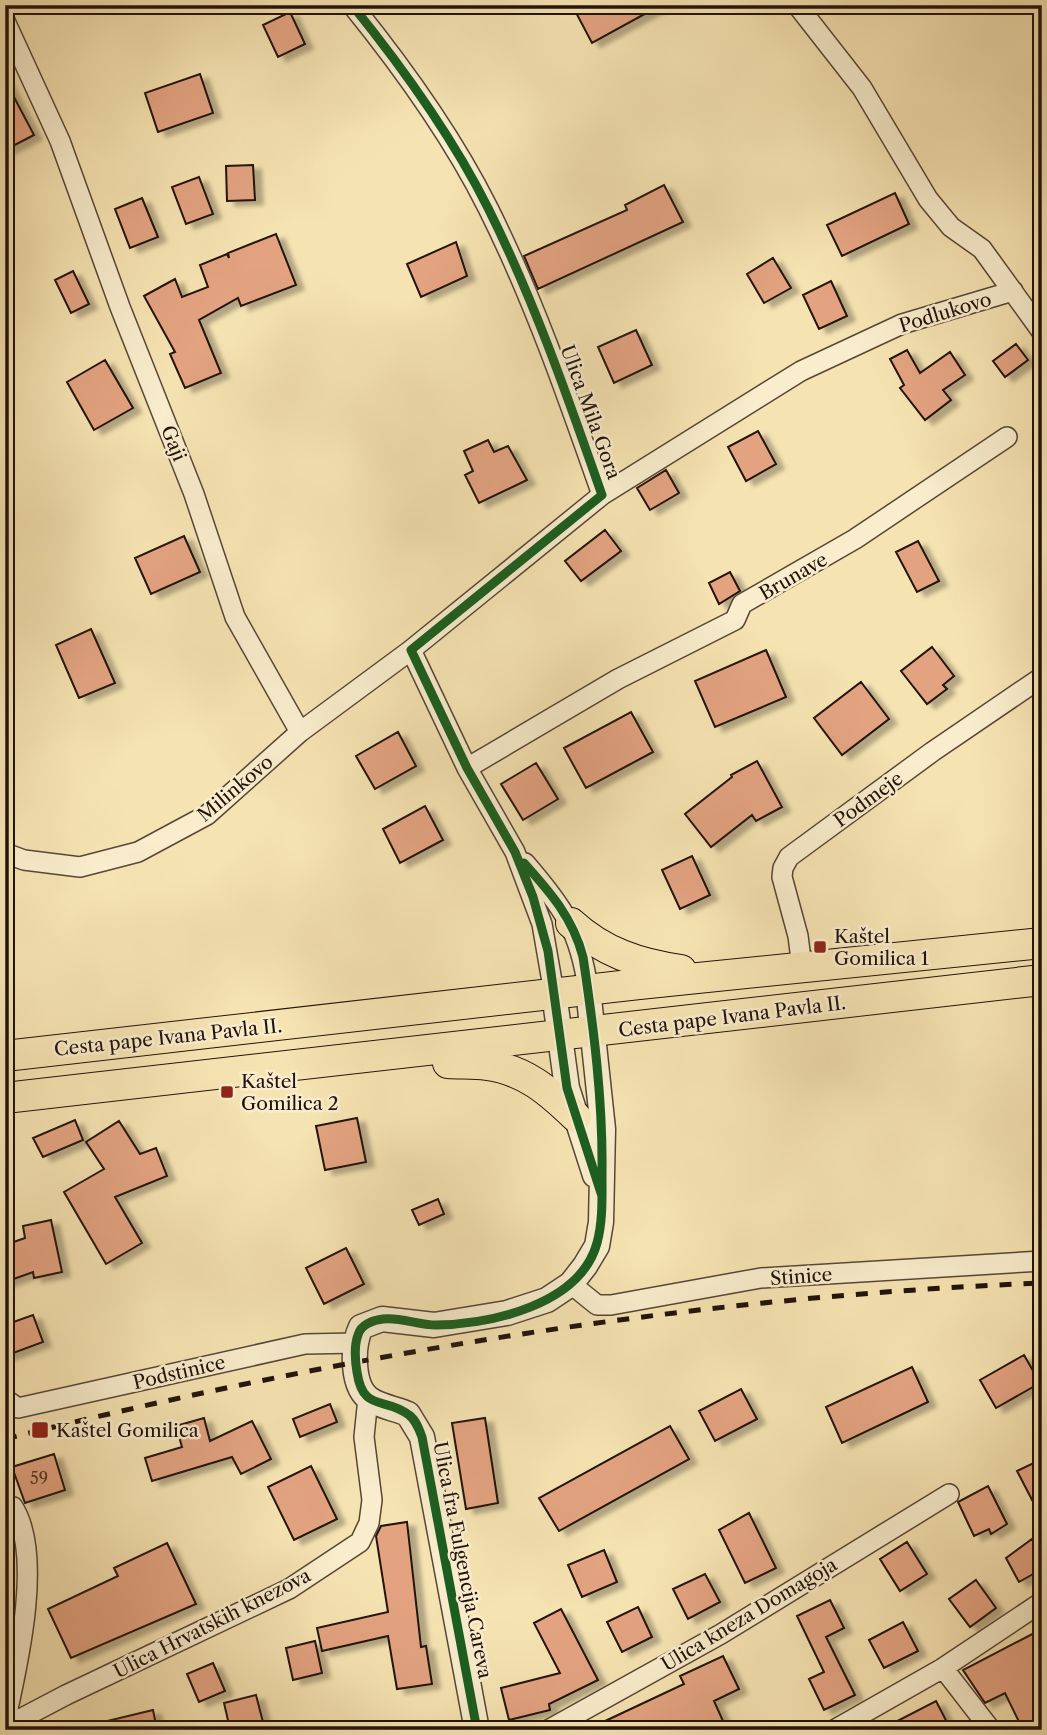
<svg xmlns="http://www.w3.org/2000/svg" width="1047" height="1735" font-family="'Libre Caslon Text',serif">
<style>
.building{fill:#e3a381;stroke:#22120c;stroke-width:2;filter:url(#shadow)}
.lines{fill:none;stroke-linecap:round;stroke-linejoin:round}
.minor-casing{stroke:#574636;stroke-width:22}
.tertiary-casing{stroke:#574636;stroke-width:27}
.primary-casing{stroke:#22120c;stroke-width:32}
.minor{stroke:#f9edcd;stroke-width:19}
.tertiary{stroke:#f9edcd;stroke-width:24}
.primary{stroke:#f6e3b2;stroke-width:30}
.rail{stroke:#22120c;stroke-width:5;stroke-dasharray:12 12;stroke-linecap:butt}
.cycleway-casing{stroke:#f9edcd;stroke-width:13}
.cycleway{stroke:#1b5e20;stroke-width:9}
.poi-dot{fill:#8f2418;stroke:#f9edcd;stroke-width:2.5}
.labels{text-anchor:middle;stroke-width:5;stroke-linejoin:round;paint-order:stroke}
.number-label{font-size:16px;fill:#523629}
.street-label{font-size:19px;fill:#22120c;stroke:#f9edcd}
.poi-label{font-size:19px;fill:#22120c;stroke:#f9edcd;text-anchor:start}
</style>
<defs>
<filter id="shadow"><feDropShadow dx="8" dy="4.5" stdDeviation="2" flood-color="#0004"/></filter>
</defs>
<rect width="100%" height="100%" fill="#f6e3b2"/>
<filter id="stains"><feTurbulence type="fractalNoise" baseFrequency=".00286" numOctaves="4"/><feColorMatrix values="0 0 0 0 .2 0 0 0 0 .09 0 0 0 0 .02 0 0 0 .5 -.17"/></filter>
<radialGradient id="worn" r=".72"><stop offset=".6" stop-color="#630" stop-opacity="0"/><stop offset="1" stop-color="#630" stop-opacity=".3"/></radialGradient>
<path class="building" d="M572,5H661L592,43Z
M290,12L305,44L278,57L263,25Z
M200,74L213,113L158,132L145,93Z
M5,80L34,135L5,150Z
M253,165L255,200L227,201L226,166Z
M199,177L213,214L186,224L172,187Z
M664,185L683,222L538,289L524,256L627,210L625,205Z
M895,193L909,224L842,256L827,225Z
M142,198L158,237L130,248L115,209Z
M276,234L296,285L241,306L238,298L199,320L221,373L185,388L170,354L175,352L144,296L175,279L182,297L208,287L200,265L227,254L229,258L228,253Z
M456,242L467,276L421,297L407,264Z
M773,258L791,288L764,303L747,274Z
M73,271L89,304L71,313L55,280Z
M831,281L847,316L819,329L803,295Z
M636,330L652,365L614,383L598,347Z
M1016,344L1028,360L1005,377L993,361Z
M907,350L920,373L950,352L965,375L943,390L951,400L925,420L900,388L904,385L890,359Z
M105,360L133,408L94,430L67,382Z
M758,431L776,464L746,481L728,447Z
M488,440L494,452L508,446L527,480L479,503L465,475L473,471L464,451Z
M666,470L679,493L650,510L637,488Z
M605,530L621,551L581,581L565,561Z
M184,536L200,572L151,594L135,558Z
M918,541L939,581L917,592L896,552Z
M730,572L740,591L719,604L709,583Z
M91,629L115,683L79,698L56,645Z
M932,647L954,676L943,685L947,689L927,704L901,671Z
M766,650L786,697L715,727L695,681Z
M861,682L889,719L842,755L814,718Z
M631,712L653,752L586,788L564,748Z
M398,732L416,766L375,789L356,756Z
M757,761L782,807L756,821L752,815L711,847L685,814L732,777L731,775Z
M536,763L558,799L523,820L501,784Z
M425,806L443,840L400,863L383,829Z
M692,856L710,895L680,909L662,870Z
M357,1118L366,1162L325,1170L316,1126Z
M75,1120L83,1140L43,1157L33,1138Z
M119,1121L140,1154L156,1148L167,1176L115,1197L142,1243L106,1264L64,1192L104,1169L86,1142Z
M438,1199L444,1214L419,1225L412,1210Z
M51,1220L62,1272L34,1278L33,1272L5,1282V1245L25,1238L23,1226Z
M346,1248L364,1284L324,1304L306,1268Z
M33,1315L43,1342L5,1356V1325Z
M1024,1355L1040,1383L996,1408L980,1380Z
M912,1367L928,1402L842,1443L826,1407Z
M741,1389L757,1419L715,1441L699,1411Z
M330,1404L337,1422L300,1437L293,1419Z
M204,1418L210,1441L252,1421L271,1459L241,1474L232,1457L152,1481L145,1458L182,1447L176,1426Z
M485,1418L498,1503L466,1509L452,1423Z
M670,1426L689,1459L559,1531L539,1498Z
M54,1454L65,1490L25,1503L12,1467Z
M1042,1459V1519L1017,1471Z
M311,1466L337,1519L294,1540L268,1487Z
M988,1486L1007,1524L991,1534L989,1529L974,1536L958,1502Z
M749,1513L776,1568L745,1583L719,1530Z
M407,1522L421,1647L426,1646L432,1684L397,1689L388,1636L322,1651L317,1628L388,1612L376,1536L381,1526Z
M1032,1539L1042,1556V1569L1019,1582L1006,1558Z
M907,1542L927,1574L900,1591L880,1559Z
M167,1543L196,1604L71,1658L48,1609L118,1576L114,1568Z
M604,1550L617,1582L582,1597L568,1565Z
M705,1574L720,1602L688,1619L673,1589Z
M976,1580L996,1608L970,1627L949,1599Z
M830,1600L844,1628L826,1637L855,1695L824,1710L809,1679L824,1672L797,1616Z
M638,1607L652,1637L622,1652L607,1622Z
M561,1609L598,1680L549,1704L550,1710L509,1720L501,1688L560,1673L534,1623Z
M903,1622L918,1651L884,1668L869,1640Z
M1042,1629V1730H1023L1005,1693L985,1703L963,1670Z
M315,1641L322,1673L293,1680L286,1648Z
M723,1656L739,1689L714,1701L727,1730H586L684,1684L680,1676Z
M213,1663L225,1691L199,1702L187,1674Z
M256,1695L263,1722L230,1729L224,1703Z
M936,1701L951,1730H880Z
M153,1710L157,1730H100L99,1723Z"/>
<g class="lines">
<defs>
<path id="minor" d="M352,5C403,68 452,136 488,208C534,300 568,398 602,495L411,650L467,768L515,852L542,924L554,993
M797,5L862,88L928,199L951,227L982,249L1042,332
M5,21L60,141L120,307L194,494L235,617L300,732L411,650
M602,495L801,371L902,324L1013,291
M467,768L618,679L735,620L742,604L855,539L1007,437
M5,853L24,860L80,867L138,852L207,815L300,732
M525,863C563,907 580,931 588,989
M802,967L798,936L782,877L783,868L789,857L932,752L1042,677
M571,1284L597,1305H611L761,1278L1042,1261
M5,1399L18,1408L305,1344L357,1343
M5,1506L13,1507C44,1555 17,1668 5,1722
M943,1668L1042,1602
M5,1727L66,1695L289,1589L360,1542L369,1523L372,1500L364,1437L368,1398
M548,1730L721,1634L949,1494
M834,1730L943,1668L991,1730"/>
<path id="tertiary" d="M554,993L567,1088L595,1175
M477,1730L422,1437L408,1414C397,1409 382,1407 371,1400C351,1388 352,1346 361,1327L382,1319L434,1325L507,1313L547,1300L571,1284L585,1266L597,1246L601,1222L603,1129L588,989"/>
<path id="primary" d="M571,923C603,952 638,964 681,970
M5,1056L639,984L1042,943
M448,1063C461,1064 474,1063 487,1065C525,1070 549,1091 576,1117
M5,1098L1042,980"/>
</defs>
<use href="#minor" class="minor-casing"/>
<use href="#tertiary" class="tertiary-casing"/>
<use href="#primary" class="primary-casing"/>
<use href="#minor" class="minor"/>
<use href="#tertiary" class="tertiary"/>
<use href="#primary" class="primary"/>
<path class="rail" d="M5,1439C345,1354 691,1297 1042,1283"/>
<defs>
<path id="cycleway" d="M352,5C403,68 452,136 488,208C534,300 568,398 602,495L411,650L467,768L515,852L533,897L548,951L567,1088L602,1196
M477,1730L422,1437C419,1429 416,1420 409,1415C385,1396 363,1413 357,1372C355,1360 354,1346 358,1335C361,1324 374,1320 383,1319C401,1317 418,1325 436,1325C491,1324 580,1305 597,1243C603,1221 602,1197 602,1174C603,1101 594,1030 583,957C573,918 550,892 524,863"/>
</defs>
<use href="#cycleway" class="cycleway-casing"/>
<use href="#cycleway" class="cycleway"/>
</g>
<g class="poi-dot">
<rect x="813" y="940" width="14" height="14" rx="3.5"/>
<rect x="220" y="1085" width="14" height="14" rx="3.5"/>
<rect x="31" y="1421" width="18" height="18" rx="3.5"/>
</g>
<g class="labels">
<g class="number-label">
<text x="39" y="1484">59</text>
</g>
<g class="street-label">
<text transform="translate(945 312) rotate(-17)" y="7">Podlukovo</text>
<text transform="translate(591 412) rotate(70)" y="7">Ulica Mila Gora</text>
<text transform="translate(174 443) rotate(68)" y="7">Gaji</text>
<text transform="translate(793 576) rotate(-30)" y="7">Brunave</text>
<text transform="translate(235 788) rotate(-40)" y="7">Milinkovo</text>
<text transform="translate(868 799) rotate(-36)" y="7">Podmeje</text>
<text transform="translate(732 1016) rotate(-7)" y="7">Cesta pape Ivana Pavla II.</text>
<text transform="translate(168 1037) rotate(-6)" y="7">Cesta pape Ivana Pavla II.</text>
<text transform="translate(801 1276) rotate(-4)" y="7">Stinice</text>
<text transform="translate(179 1372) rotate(-13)" y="7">Podstinice</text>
<text transform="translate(463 1560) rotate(79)" y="7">Ulica fra Fulgencija Careva</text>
<text transform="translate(749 1614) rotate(-31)" y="7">Ulica kneza Domagoja</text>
<text transform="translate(212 1623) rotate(-27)" y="7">Ulica Hrvatskih knezova</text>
</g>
<g class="poi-label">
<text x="834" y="943">Kaštel<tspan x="834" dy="22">Gomilica 1</tspan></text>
<text x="241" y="1088">Kaštel<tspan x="241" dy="22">Gomilica 2</tspan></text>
<text x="56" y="1437">Kaštel Gomilica</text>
</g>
</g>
<rect width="1047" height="1735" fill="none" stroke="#f6e3b2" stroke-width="28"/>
<rect x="7" y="7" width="1033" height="1721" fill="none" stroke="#22120c" stroke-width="3.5"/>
<rect x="14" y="14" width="1019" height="1707" fill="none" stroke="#22120c" stroke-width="2"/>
<rect width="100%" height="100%" filter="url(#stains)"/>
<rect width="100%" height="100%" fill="url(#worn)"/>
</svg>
